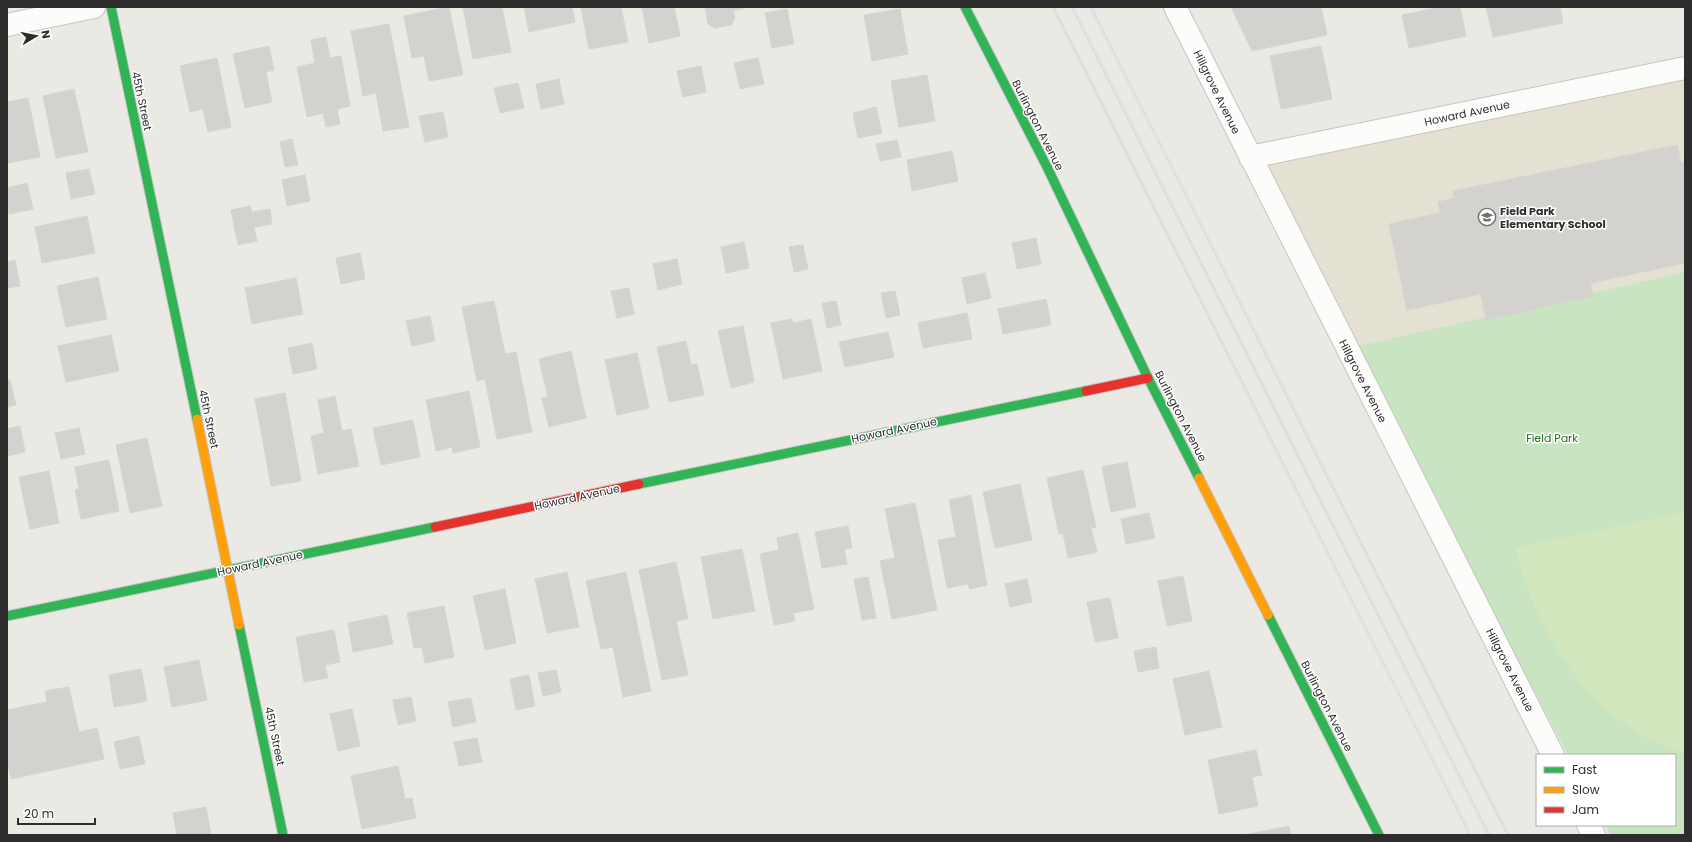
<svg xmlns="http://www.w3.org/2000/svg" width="1692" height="842" font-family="Poppins,sans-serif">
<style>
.education{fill:#e4e1d3}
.green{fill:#c9e4c0}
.pitch{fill:#d2e7be}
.building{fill:#d3d2ce;stroke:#d5d4d0}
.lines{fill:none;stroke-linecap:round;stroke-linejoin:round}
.street-casing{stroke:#c4c4c3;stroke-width:24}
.fast-casing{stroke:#c4c4c3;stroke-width:11}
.slow-casing{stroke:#c4c4c3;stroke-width:11}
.jam-casing{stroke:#c4c4c3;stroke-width:11}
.street{stroke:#fcfcfb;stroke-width:22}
.fast{stroke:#30b455;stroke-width:9}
.slow{stroke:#ff9f0a;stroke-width:9}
.jam{stroke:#e5322d;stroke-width:9}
.rail{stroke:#dfdfe1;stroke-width:3}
.labels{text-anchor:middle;stroke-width:3;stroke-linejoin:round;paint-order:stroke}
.street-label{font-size:11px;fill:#2d2d2d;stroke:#fff}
.poi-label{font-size:11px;font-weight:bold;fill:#2d2d2d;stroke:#fff;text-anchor:start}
.park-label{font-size:11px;fill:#256720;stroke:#fff}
</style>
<rect width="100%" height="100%" fill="#eae9e4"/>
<path class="education" d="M1685,77V272L1353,347L1261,163Z"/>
<path class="green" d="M1685,272V835H1610L1605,825H1675V755H1568L1353,347Z"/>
<path class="pitch" d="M1685,512V753C1674,749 1662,745 1651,740C1594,711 1555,656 1531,598C1524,582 1520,564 1515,548Z"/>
<path class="building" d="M449,7L463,75L429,81L424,56L412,58L404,16Z
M463,7H502L511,52L473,59Z
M524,7H572L575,22L529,32Z
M581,7H621L628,42L589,49Z
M642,7H674L680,36L649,43Z
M705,7H745V8L733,11L735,18L731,25L715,28L708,24Z
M1231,7H1321L1327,35L1252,51Z
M1442,7H1460L1466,36L1409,48L1402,15Z
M1486,7H1560L1563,23L1493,37Z
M787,9L794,44L772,48L765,13Z
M900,9L908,54L872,61L864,15Z
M389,24L409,127L383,131L376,93L363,96L351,31Z
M326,37L330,58L341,56L350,106L337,109L340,124L326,127L323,113L307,117L297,67L315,63L311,40Z
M269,46L274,70L266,72L272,102L245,108L233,54Z
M1321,46L1332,99L1281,109L1270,56Z
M217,58L231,127L208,132L203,109L190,112L180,66Z
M758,58L764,84L740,89L734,63Z
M701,66L706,92L683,97L677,71Z
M927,75L935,121L899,127L891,81Z
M559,79L564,104L541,109L536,84Z
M518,83L524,108L500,113L494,88Z
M74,89L88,152L56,158L43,96Z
M28,98L40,157L7,163V102Z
M876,107L882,133L858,138L853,113Z
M443,112L448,137L425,142L419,116Z
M292,139L298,165L285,167L280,142Z
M897,140L901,157L880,161L876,144Z
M1677,145L1681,163L1685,162V263L1590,283L1593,296L1486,320L1481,294L1407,310L1389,224L1440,213L1438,202L1455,198L1453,191Z
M952,151L958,181L912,191L907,160Z
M89,169L95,194L71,199L66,173Z
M305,175L310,201L287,206L282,180Z
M27,183L33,209L9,214L7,204V188Z
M250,206L252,212L270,209L272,224L254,227L257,241L238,245L231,210Z
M87,216L95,253L42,263L35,227Z
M1036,238L1041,264L1017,269L1012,243Z
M744,242L749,268L726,273L721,247Z
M803,245L808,269L794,272L789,247Z
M360,253L365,279L341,284L336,258Z
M677,259L682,284L658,290L653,264Z
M15,260L20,286L7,288V262Z
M985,273L991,298L967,304L962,278Z
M98,277L107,319L66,327L57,286Z
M296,278L303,314L252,324L245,288Z
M629,288L634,314L617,318L611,291Z
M895,291L900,315L886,318L881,293Z
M1046,299L1051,325L1003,334L998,309Z
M494,301L505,354L516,352L532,432L497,439L485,379L477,381L462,307Z
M836,301L841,325L827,328L822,303Z
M967,313L972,339L923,348L918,323Z
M430,316L435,341L412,346L406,321Z
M792,319L793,323L811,319L822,371L783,379L771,323Z
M743,326L754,382L731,388L718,331Z
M888,332L894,357L845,367L839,342Z
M111,335L119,371L66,382L58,346Z
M686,341L691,365L697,364L704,395L669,402L657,347Z
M312,343L317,369L293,374L288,348Z
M571,351L586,418L549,427L542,398L548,397L539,359Z
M637,353L649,408L617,415L605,360Z
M7,380H10L16,405L7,407Z
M469,391L480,447L453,453L452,447L436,451L426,400Z
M285,393L301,481L271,486L255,399Z
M335,396L342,431L351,429L359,466L318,474L311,436L324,433L318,400Z
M413,420L420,457L381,465L373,428Z
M20,426L25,452L7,456V429Z
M79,428L85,454L61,459L55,433Z
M147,438L162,506L130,513L116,445Z
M109,460L119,511L81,519L75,490L79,489L75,467Z
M1127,462L1136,507L1111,512L1102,467Z
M1083,470L1096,527L1091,528L1097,552L1068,558L1063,533L1059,534L1047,478Z
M49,471L59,523L30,529L19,477Z
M1020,484L1032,540L995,548L983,492Z
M971,495L987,585L970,589L968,584L947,588L938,540L956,537L949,500Z
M915,503L937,610L892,619L880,561L895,558L885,509Z
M1149,513L1155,538L1126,544L1121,519Z
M848,526L852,548L844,549L847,564L822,568L815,532Z
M798,533L814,609L793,613L795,621L774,625L760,554L779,550L777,538Z
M742,549L755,611L713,619L701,557Z
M676,562L688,619L676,621L688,675L662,680L639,570Z
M567,572L579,627L547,633L535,579Z
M626,572L651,691L623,697L613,647L601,649L586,581Z
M1183,576L1192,621L1167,626L1158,581Z
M868,577L876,618L862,620L854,579Z
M1027,579L1032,602L1010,607L1005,584Z
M505,589L516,643L485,650L473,596Z
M1110,598L1118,638L1095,642L1087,602Z
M444,606L454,657L425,663L422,647L414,648L407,613Z
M387,615L393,644L353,652L348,623Z
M334,630L340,662L325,665L328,678L304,682L296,637Z
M1156,647L1159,668L1138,672L1134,651Z
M199,660L207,700L172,707L164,667Z
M141,669L147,701L114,707L109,675Z
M556,670L561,692L543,696L538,673Z
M1209,671L1222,727L1185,735L1173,679Z
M529,675L535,706L516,710L510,679Z
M69,687L79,732L97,728L104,759L11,779L7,759V710L47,702L45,691Z
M411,697L416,721L398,725L393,700Z
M471,698L476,722L453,727L448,702Z
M352,709L360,746L338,751L330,714Z
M139,736L145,764L120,769L114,742Z
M477,738L482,762L459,766L454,742Z
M1256,750L1262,775L1252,777L1258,806L1219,814L1208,760Z
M398,766L405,799L412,798L416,818L362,829L351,776Z
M206,807L211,835H177L173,813Z
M1289,826L1291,835H1243Z"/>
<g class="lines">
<defs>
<path id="street" d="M1175,7L1553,755
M7,25L94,7
M1250,157L1685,68
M1588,825L1594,835"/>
<path id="fast" d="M111,7L197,419
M965,7L1047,167L1148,378L1199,478
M639,484L1086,391
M1268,615L1379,835
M7,616L435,527
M239,625L283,835"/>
<path id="slow" d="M197,419L239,625
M1199,478L1268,615"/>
<path id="jam" d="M1086,391L1148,378
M435,527L639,484"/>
</defs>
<use href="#street" class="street-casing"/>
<use href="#fast" class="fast-casing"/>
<use href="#slow" class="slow-casing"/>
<use href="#jam" class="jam-casing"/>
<use href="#street" class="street"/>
<use href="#fast" class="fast"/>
<use href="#slow" class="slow"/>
<use href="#jam" class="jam"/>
<path class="rail" d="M1053,7L1470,835
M1072,7L1489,835
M1091,7L1508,835"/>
</g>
<defs>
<symbol id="school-ring" viewBox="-11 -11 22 22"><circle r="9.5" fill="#fff" stroke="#6f6f6d" stroke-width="1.5"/><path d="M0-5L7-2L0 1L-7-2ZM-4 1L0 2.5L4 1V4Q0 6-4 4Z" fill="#6f6f6d"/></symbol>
</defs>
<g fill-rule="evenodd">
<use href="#school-ring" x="1477" y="207" width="20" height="20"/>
</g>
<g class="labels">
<g class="street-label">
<text transform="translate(1217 92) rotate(64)" y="4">Hillgrove Avenue</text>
<text transform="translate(142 101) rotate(78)" y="4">45th Street</text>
<text transform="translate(1467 113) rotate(-12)" y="4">Howard Avenue</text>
<text transform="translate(1038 125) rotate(63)" y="4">Burlington Avenue</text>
<text transform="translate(1363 381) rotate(63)" y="4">Hillgrove Avenue</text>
<text transform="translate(1181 416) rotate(63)" y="4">Burlington Avenue</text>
<text transform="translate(209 419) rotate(78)" y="4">45th Street</text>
<text transform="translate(894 430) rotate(-12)" y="4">Howard Avenue</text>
<text transform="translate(577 497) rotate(-12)" y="4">Howard Avenue</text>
<text transform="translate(260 563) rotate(-12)" y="4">Howard Avenue</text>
<text transform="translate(1510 670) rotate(63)" y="4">Hillgrove Avenue</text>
<text transform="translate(1327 706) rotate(63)" y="4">Burlington Avenue</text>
<text transform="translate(275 736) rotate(78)" y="4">45th Street</text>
</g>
<g class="poi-label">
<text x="1500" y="215">Field Park<tspan x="1500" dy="13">Elementary School</tspan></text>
</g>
<g class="park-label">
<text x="1552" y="442">Field Park</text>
</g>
</g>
<rect width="1692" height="842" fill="none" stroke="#2d2d2d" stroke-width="16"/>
<rect x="1536" y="754" width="140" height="72" fill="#ffffff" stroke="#ababab"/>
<rect x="1544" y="767" width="20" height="6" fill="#30b455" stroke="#ababab"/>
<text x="1572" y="774" font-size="12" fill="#2d2d2d">Fast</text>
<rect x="1544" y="787" width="20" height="6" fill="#ff9f0a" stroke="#ababab"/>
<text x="1572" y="794" font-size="12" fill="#2d2d2d">Slow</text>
<rect x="1544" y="807" width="20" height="6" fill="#e5322d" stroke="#ababab"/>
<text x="1572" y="814" font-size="12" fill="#2d2d2d">Jam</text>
<g transform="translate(36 36) rotate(80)" stroke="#ffffff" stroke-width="3" paint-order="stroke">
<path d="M0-3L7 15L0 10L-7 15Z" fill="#2d2d2d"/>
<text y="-6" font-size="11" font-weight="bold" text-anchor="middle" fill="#2d2d2d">N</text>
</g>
<path d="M18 818v6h77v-6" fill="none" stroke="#2d2d2d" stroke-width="2"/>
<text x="24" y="818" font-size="12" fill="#2d2d2d" stroke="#ffffff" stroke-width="3" paint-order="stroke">20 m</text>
</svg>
